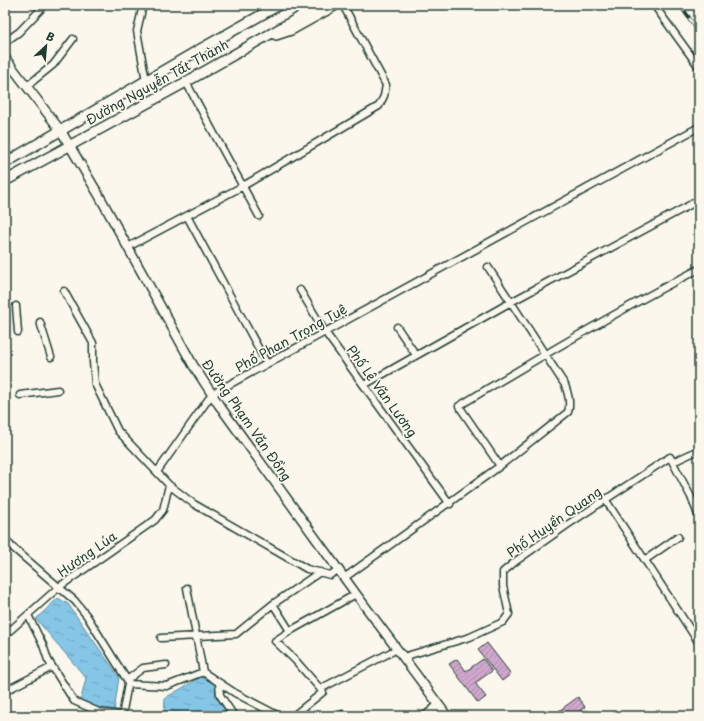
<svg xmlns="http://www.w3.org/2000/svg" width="704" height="721" font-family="'Playpen Sans',sans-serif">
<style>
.water{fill:url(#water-ripples);stroke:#5c8f9f}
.building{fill:url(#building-hatch);stroke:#1f3d34}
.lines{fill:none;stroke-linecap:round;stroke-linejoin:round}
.minor-casing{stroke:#1f3d34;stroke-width:9}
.tertiary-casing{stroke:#1f3d34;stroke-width:11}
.secondary-casing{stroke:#1f3d34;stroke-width:12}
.minor{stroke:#fbf7ec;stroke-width:6}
.tertiary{stroke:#fbf7ec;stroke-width:8}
.secondary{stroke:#fbf7ec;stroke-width:9}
.rail-casing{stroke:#1f3d34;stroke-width:4}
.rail{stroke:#fbf7ec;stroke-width:2.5;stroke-dasharray:8;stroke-linecap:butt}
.labels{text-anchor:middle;stroke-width:3.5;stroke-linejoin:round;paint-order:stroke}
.street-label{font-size:13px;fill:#1f3d34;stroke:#fbf7ec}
</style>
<defs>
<pattern id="water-ripples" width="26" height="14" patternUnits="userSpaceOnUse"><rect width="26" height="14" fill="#85c5e6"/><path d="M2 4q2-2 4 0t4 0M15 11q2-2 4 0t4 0" fill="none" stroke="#6ca1bb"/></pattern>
<pattern id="building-hatch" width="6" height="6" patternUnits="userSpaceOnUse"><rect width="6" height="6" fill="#d0a7cd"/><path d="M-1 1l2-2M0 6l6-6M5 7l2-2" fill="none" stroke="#a889a7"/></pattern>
</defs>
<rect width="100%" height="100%" fill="#fbf7ec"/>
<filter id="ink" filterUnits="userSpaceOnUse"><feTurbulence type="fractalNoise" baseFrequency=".025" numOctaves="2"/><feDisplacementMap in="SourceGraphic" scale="8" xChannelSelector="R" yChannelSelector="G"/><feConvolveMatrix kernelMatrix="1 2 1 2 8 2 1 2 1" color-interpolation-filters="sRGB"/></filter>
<g filter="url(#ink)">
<path class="water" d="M58,598L68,604L119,677L114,712L80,703L86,678L36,619Z
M201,677L218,685L215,696L229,716H164L165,698Z"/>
<path class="building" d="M487,643L511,674L502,681L478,650Z
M457,659L466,671L483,659L492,671L475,683L486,697L478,703L449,664Z
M578,697L585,707L572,716H552Z
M587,710L592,716H578Z"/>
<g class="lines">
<defs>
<path id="minor" d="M143,5L137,31L146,81
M654,5L699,67
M5,42L19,32L42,8
M186,82L259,216
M27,86L53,65L73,39
M187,216L267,364
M128,247L243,186L379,106L384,96L386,85L343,5
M300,290L325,332L450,504
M64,291L93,343V362L95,384L118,431L169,485L194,504L307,569L330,575L338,570
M16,306L18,332
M40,322L51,357
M397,327L416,355
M364,385L511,302L699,200
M20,395L58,390
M673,462L699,450
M500,466L459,406C538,358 617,311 699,269
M157,472L212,394L699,127
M605,499L699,643
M5,538L11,546L75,601L87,616L127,680L128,684L122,716
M645,560L678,537
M344,578L500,466L568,412C571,403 568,393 565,385L488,267
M187,588L203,672L235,693L279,716
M273,604L290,631
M28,615L43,645L48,660L74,701L99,712L122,715
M5,635L59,587L155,520L163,510L169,485
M161,638L236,634L273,604L320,572
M403,657L470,637L503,622L509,614L503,586V572L516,561L567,525L670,457L691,497L699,517
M127,680L143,668L166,665
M219,683L220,695L234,716
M128,684L167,686L203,672
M320,689L397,649
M5,691L52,667
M293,716L323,692L295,660L275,641L290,631L356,594
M343,716V714"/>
<path id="tertiary" d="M5,58L61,131L100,197L193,365L219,405L356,594L447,716
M426,716L439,705"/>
<path id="secondary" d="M276,35L291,30L336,5
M5,163L197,51L279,5
M5,181L186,82L321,5"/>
</defs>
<use href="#minor" class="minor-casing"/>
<use href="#tertiary" class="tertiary-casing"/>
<use href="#secondary" class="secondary-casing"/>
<use href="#minor" class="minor"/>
<use href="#tertiary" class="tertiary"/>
<use href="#secondary" class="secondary"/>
<defs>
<path id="rail" d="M680,5L699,32"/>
</defs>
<use href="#rail" class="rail-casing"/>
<use href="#rail" class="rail"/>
</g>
</g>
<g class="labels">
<g class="street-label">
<text transform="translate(157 82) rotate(-29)" y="5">Đường Nguyễn Tất Thành</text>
<text transform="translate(291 338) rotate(-29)" y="5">Phố Phan Trọng Tuệ</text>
<text transform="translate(382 391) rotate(54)" y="5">Phố Lê Văn Lương</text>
<text transform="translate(247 420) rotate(55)" y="5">Đường Phạm Văn Đồng</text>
<text transform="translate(554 522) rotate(-35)" y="5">Phố Huyền Quang</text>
<text transform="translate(87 554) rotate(-35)" y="5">Hương Lúa</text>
</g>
</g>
<rect width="704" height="721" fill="none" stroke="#fbf7ec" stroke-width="20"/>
<rect x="10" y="10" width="684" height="701" fill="none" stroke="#1f3d34" stroke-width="1.5" filter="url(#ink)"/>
<g transform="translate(46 46) rotate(26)" stroke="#fbf7ec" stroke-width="3" paint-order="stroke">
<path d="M0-3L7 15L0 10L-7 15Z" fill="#1f3d34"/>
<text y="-6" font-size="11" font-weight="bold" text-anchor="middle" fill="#1f3d34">B</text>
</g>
</svg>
